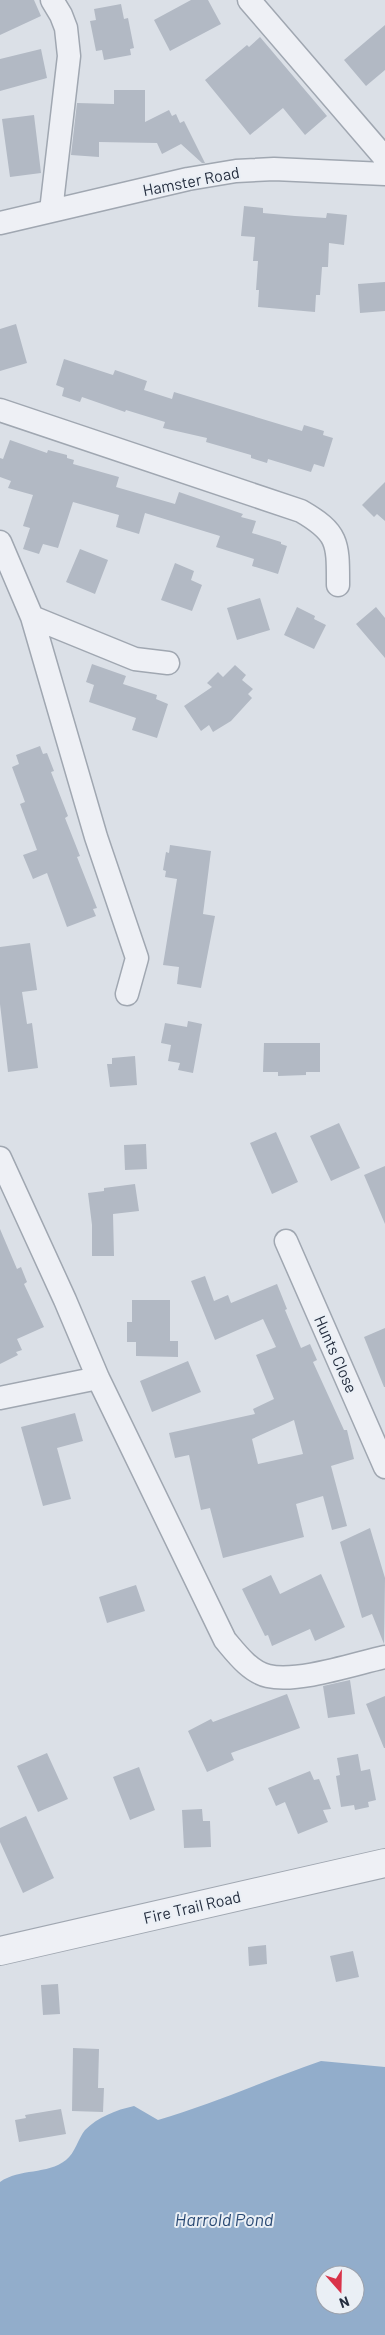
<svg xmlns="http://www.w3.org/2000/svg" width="385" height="2335" font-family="Barlow,sans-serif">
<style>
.water{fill:#92adcb;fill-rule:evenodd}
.building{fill:#b2b9c4;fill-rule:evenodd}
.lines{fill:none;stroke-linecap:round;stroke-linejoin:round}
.minor-casing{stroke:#a0a7b1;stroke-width:25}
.tertiary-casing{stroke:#a0a7b1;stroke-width:30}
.minor{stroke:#eef0f5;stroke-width:22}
.tertiary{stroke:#eef0f5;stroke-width:28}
.labels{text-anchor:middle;stroke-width:4;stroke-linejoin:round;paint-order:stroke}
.street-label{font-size:16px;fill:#242d3e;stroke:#eaeff5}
.water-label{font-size:18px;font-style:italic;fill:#2b4b75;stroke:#eaeff5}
</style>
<rect width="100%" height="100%" fill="#dbe0e7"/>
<path class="water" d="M321,2061L385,2067V2335H0V2182C20,2168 47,2175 66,2160C75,2153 78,2139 85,2130C98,2117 116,2110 134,2106L158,2120C213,2104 266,2080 321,2061ZM325,2275H355V2305H325Z"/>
<path class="building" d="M0,0H34L41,16L0,35Z
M191,0H208L221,24L170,51L154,20Z
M121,4L124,19L128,18L134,48L130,49L131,55L104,60L102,50L96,51L90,21L96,20L94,9Z
M385,25V70L366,86L344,60Z
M260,37L327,116L305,135L283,108L250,135L205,80L247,45L249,47Z
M41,49L47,78L0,91V59Z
M114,90H145V122L169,110L172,116L176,114L180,123L184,121L205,163H202L181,144L162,154L157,143L99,142V157L71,155L77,103L114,104Z
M34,115L41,173L10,177L2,119Z
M244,206L263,208V213L295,216L326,218L327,213L347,215L344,245L329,243L328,267H322L320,295H316L315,312L258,307L259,290H256L258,261H253L255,237L241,236Z
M385,282V311L360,313L358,284Z
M16,324L27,363L0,371V329Z
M64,359L113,375L115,370L147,381L144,390L172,399L174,392L302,431L304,425L324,431L323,435L333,438L324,467L314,464L311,472L268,459L267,463L251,458V455L206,442L207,438L163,428L165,422L126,410L125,412L82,397L80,402L62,396L64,388L56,385Z
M10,440L47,453L48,450L67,455V458L74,460L73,464L119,477L116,487L175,504L179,492L243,514L241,517L256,521L252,533L281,542V544L287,546L278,574L252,566L254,559L216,547L220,536L145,513L139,534L116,527L119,515L73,502L58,548L43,544L39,554L23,549L30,528L23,526L33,495L8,488L11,481L0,477V458L3,459Z
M385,482V521L377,514L374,517L362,505Z
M80,549L108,560L95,594L66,582Z
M175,563L194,571L191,580L202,585L192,611L161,600Z
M260,598L270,630L237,640L227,608Z
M297,607L315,616L314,619L326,625L314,649L284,635Z
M376,607L385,618V658L356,624Z
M92,664L126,676L123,684L157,695L156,699L168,704L157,738L132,730L136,718L89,702L94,685L86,682Z
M235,665L246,675L242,680L253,689L248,694L252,698L231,721L213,732L209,725L201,731L184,706L212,687L207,683L218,672L223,677Z
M40,746L43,754L47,753L54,771L51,772L68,816L65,818L80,856L77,857L97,908L93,909L96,916L67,927L47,873L33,879L23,855L37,850L20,804L25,802L12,767L19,764L16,755Z
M170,845L211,851L203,914L215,916L201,988L177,984L179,967L163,965L177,879L165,877L166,871L163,870L166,852L169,853Z
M30,943L37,990L22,992L27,1024L32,1023L38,1068L8,1072L0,1004V947Z
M188,1021L202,1024L193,1073L178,1070L180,1063L168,1061L171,1045L161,1043L165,1023L187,1027Z
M264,1043H320V1072H306V1075L278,1076V1072H263Z
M135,1056L137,1085L110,1087L107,1064H112V1058Z
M339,1123L360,1168L331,1181L310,1136Z
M276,1132L298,1182L272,1194L250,1143Z
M146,1144L147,1169L125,1170L124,1145Z
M385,1166V1224L364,1175Z
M135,1184L139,1211L113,1214L114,1256H92V1225L88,1193L104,1191V1188Z
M0,1229L17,1269L21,1267L27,1282L24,1284L44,1327L17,1339L22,1350L16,1352L18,1355L0,1364Z
M205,1276L214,1301L228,1295L231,1303L277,1284L287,1309L285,1310L301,1348L310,1344L317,1360L313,1362L344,1430H347L354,1459L331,1466L347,1526L332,1530L323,1496L296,1504L304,1537L223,1558L210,1508L201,1510L189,1455L175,1458L169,1433L255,1414L253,1409L274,1399L256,1355L276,1347L263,1319L215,1340L191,1281ZM294,1420L303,1454L258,1464L252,1439Z
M132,1300H170V1341H178V1357L136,1356V1342H127V1322H132Z
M385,1328V1387H384L364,1337Z
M188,1361L201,1392L152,1412L140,1381Z
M75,1413L83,1441L57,1448L71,1499L43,1506L21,1427Z
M370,1528L385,1578L384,1644L372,1614L362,1618L340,1542Z
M321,1574L345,1627L315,1641L310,1629L272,1646L268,1635L265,1636L242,1589L271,1575L280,1594Z
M136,1585L145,1611L107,1623L99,1597Z
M350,1680L355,1714L328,1718L323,1686Z
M287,1694L300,1728L231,1753L234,1760L207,1772L188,1731L211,1719L213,1722Z
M385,1696V1748H384L366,1704Z
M47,1753L68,1799L38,1812L17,1766Z
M358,1754L361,1771L370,1769L376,1800L368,1802L369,1807L355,1810L354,1805L341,1807L336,1776L340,1775L337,1758Z
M139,1767L155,1810L130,1820L113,1777Z
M310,1771L314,1780L319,1779L331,1809L323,1810L328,1822L298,1834L285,1802L276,1806L268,1788Z
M202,1809L203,1821H210L211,1847L184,1848L182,1810Z
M26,1816L54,1878L23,1893L0,1842V1828Z
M266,1945L267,1964L249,1966L248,1947Z
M353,1951L359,1977L336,1982L330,1956Z
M58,1984L60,2014L43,2015L41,1985Z
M73,2048L99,2049L98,2088H104L103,2112L72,2111Z
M61,2109L66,2134L19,2142L15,2120L26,2118L25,2115Z"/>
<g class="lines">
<defs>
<path id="minor" d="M249,0L385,158
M51,211L69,56L66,28L61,15L52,0
M0,223L188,179L236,171L274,169L385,174
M0,410L301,511C339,533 338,543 338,585
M0,542L32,617L96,837L137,958L127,994
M32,617L135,659L168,663
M0,1158L65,1300L98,1378L225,1640C236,1653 250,1672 268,1676C298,1683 354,1664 385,1657
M286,1241L385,1467
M0,1398L98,1378"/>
<path id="tertiary" d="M0,1951L385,1863"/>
</defs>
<use href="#minor" class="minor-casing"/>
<use href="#tertiary" class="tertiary-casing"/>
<use href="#minor" class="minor"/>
<use href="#tertiary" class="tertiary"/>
</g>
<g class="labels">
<g class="street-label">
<text transform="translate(191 181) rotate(-11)" y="6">Hamster Road</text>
<text transform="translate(336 1354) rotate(66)" y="6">Hunts Close</text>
<text transform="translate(192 1907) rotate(-13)" y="6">Fire Trail Road</text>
</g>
<g class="water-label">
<text x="224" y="2226">Harrold Pond</text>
</g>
</g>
<g transform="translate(340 2290) rotate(160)"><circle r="24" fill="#eaeff5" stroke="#9ba1ac"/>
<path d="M0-4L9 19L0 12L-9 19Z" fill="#d9334a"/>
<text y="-8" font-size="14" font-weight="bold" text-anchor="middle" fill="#242d3e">N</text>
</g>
</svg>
